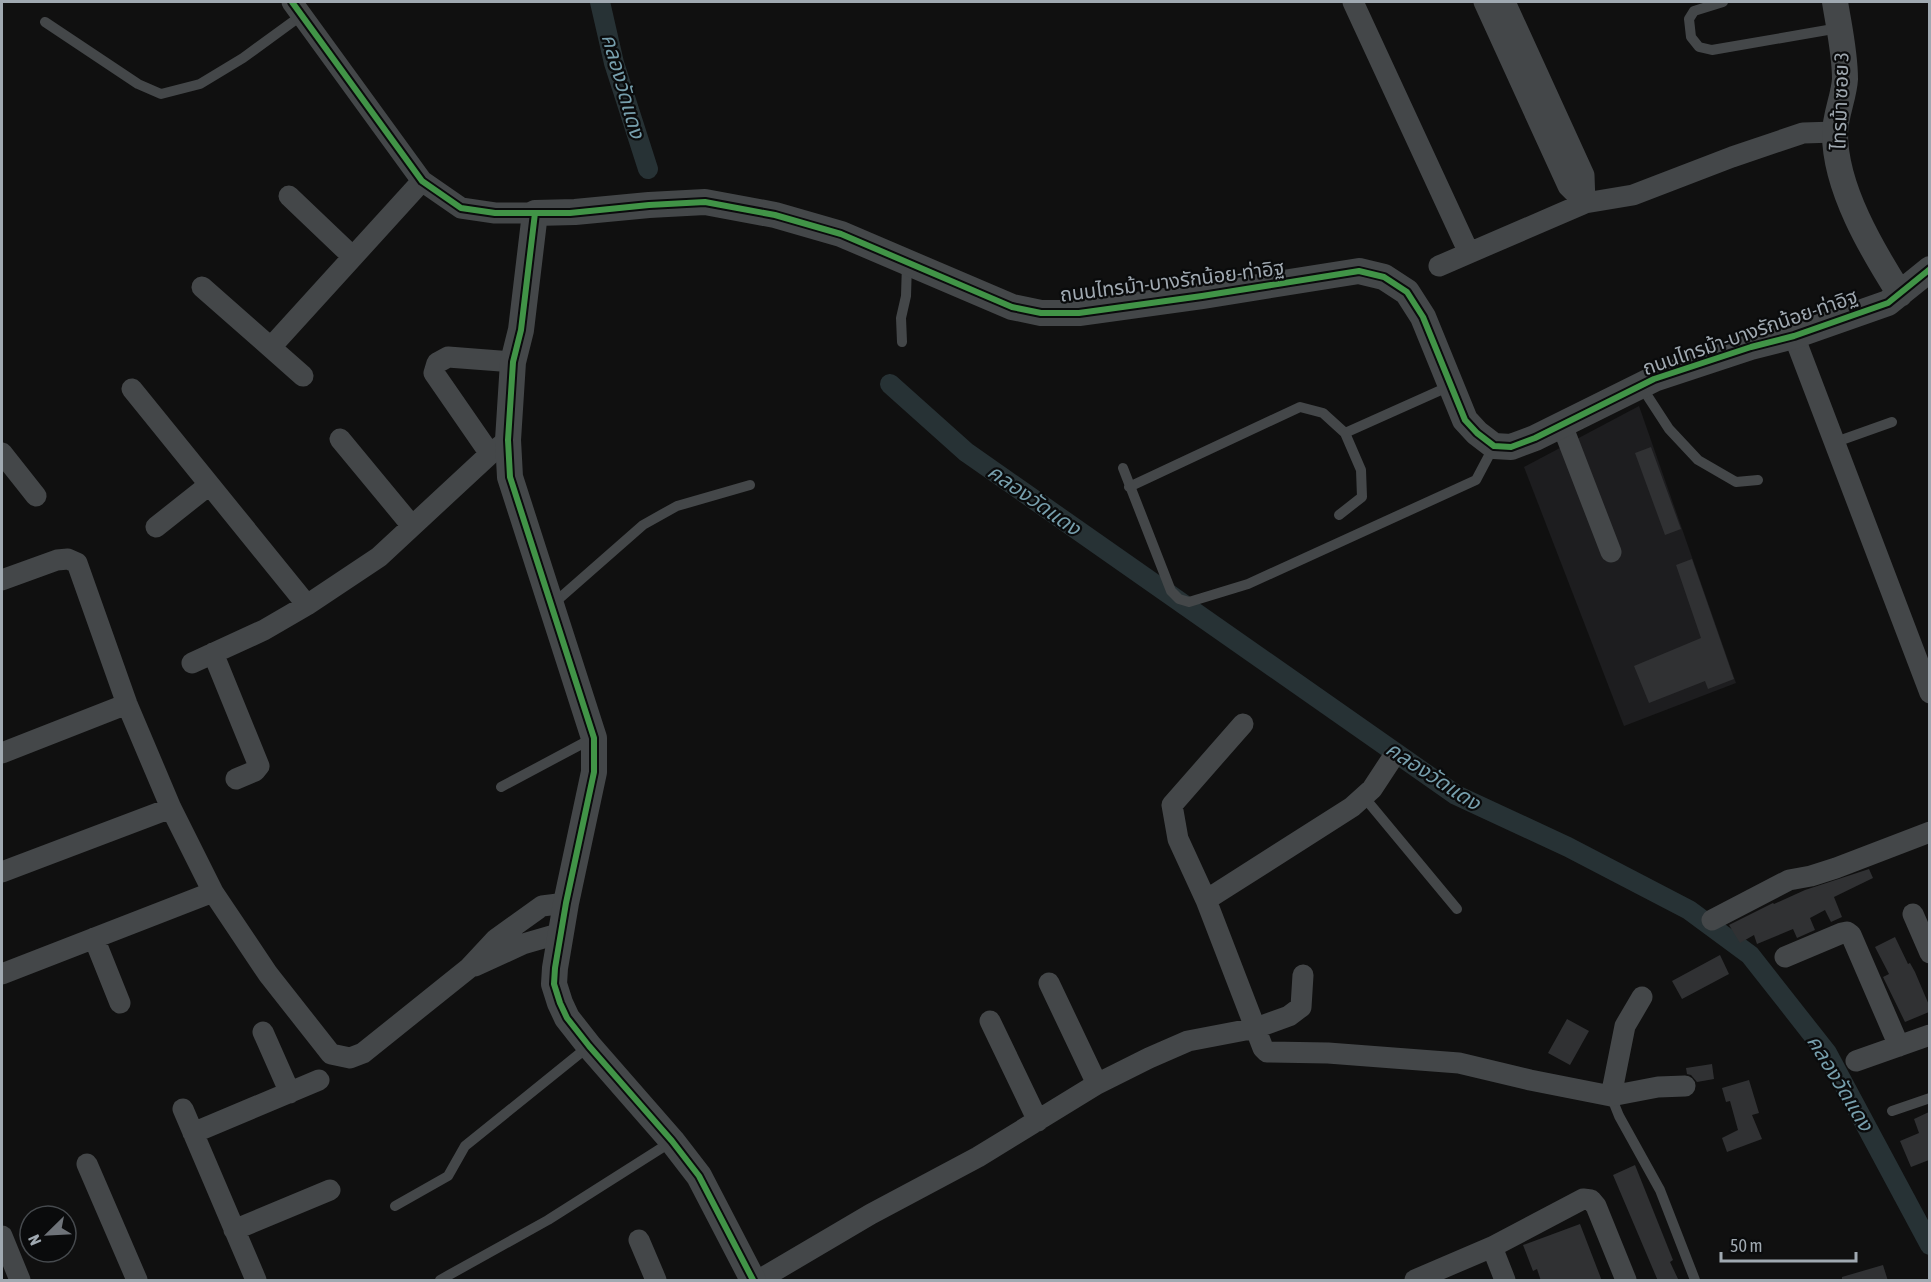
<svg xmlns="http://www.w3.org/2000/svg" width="1931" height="1282" font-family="'Asap Condensed','Noto Sans Thai',sans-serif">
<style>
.built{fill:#1d1d1f}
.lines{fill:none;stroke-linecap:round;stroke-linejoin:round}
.canal{stroke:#273235;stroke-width:20}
.building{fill:#303133}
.service{stroke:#444749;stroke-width:10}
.minor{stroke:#444749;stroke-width:21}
.tertiary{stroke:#444749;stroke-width:26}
.cycleway-casing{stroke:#0a0b0c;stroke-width:10}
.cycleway{stroke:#419447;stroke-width:6}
.labels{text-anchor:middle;stroke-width:4.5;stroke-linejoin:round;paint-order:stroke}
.street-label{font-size:20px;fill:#a0a9b1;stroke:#0a0b0c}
.water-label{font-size:21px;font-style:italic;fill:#779fad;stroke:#0a0b0c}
</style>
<rect width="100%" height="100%" fill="#101010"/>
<path class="built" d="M1639,406L1736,683L1624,726L1524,467Z"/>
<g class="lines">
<path class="canal" d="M600,2L614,63L648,169
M890,384L966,452L1456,795L1568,847L1689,910L1750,955L1827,1053L1930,1245"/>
</g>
<path class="building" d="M1651,447L1681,529L1665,535L1635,453Z
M1692,559L1734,679L1708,689L1705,681L1649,703L1634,666L1701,638L1676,565Z
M1869,869L1873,878L1834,897L1842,917L1831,922L1825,910L1810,918L1815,930L1797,938L1793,929L1757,944L1754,935L1740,943L1729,925L1773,903L1774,904L1805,890Z
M1895,937L1908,964L1910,963L1915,972L1929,1005V1012L1905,1022L1883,977L1889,974L1875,947Z
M1720,955L1729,974L1682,999L1672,981Z
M1567,1019L1589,1031L1570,1065L1548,1053Z
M1712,1064L1714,1079L1697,1082L1691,1075L1687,1074L1686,1068Z
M1749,1080L1759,1113L1752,1115L1762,1139L1727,1152L1722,1138L1738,1130L1730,1101L1726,1102L1722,1088Z
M1929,1112V1160L1911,1167L1900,1141L1919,1133L1914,1119Z
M1635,1165L1673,1260L1670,1262L1679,1281H1658L1613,1175Z
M1580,1224L1602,1281H1541L1537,1269L1533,1271L1523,1245Z
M1883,1265L1888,1281H1842V1277Z"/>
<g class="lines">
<path class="service" d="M1723,2L1694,11L1689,19L1691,37L1699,47L1712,50L1839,28
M45,22L138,84L161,94L200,84L243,58L302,15
M902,342L901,318L906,296L907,263
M1641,386L1669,429L1698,460L1736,482L1758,480
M1833,443L1892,422
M1123,468L1171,591L1179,599L1189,602L1248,584L1476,480L1494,446
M1129,487L1300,407L1323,413L1345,433L1450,386
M1339,515L1362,497L1361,470L1345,433
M553,604L643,525L677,506L750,485
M501,787L593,738
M1364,797L1457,909
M1611,1096L1619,1116L1660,1190L1695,1280
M1892,1111L1930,1098
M395,1206L448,1176L465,1146L589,1046
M440,1280L548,1220L671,1142"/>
<path class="minor" d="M292,2L422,181L461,208L495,213H535
M1353,2L1469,253
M1484,2L1568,186L1585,203
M1505,2L1584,175L1585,203
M289,196L353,257
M1439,266L1585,203L1633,195L1732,157L1803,133L1835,132
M202,287L303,376
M1794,336L1930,693
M271,347L422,181
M132,389L307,605
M1562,425L1611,552
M340,439L412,526
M2,453L36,496
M490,454L434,373L437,363L448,357L513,362
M156,527L209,485
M2,580L57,560L68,559L77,563L127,704L171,808L213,892L268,974L331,1054L350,1058L363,1053L469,968L496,939L542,906L566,903
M213,653L259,766L255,771L236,779
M192,663L264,630L307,605L379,557L490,454L508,440
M1243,724L1172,805L1178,839L1206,900L1263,1048L1267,1052L1328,1053L1459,1063L1530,1080L1611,1096L1658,1087L1685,1086
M2,753L127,704
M2,872L171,808
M1206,900L1352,807L1372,789L1393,757
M1913,914L1930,953
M1712,920L1789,880L1811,876L1836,868L1930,832
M94,938L120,1003
M1785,957L1842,933L1847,932L1851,935L1899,1046
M475,966L523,944L561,933
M2,974L213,892
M1049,983L1097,1084
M990,1021L1038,1121
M263,1032L290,1093
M1856,1061L1930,1035
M1611,1096L1625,1026L1642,997
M183,1109L256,1280
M193,1133L319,1080
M87,1164L137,1280
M234,1230L330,1190
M2,1236L20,1280
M639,1240L656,1280
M1492,1247L1505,1280
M759,1280L871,1214L978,1157L1097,1084L1149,1058L1188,1041L1256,1028L1289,1016L1301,1007L1303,975
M1415,1280L1492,1247L1583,1199L1591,1200L1596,1206L1626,1280"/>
<path class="tertiary" d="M1835,2C1839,27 1845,53 1845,79C1844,97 1835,115 1835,134C1835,188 1872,250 1900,294
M753,1280L699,1176L672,1141L589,1046L567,1018L560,1003L554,984L555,968L566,903L594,772V738L510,477L508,440L513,362L521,330L535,213L575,212L649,205L705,202L775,215L841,234L1012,307L1041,313H1079L1202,296L1359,271L1384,277L1407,292L1423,317L1465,420L1477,433L1494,446L1511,447L1535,438L1654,379L1751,347L1794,336L1888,303L1930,269"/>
<defs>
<path id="cycleway" d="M292,2L422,181L461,208L495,213H570L649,205L705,202L775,215L841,234L1012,307L1041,313H1079L1202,296L1359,271L1384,277L1407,292L1423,317L1465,420L1477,433L1494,446L1511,447L1535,438L1654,379L1751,347L1794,336L1888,303L1930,269
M535,213L521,330L513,362L508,440L510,477L594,738V772L566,903L555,968L554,984L560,1003L567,1018L589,1046L672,1141L699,1176L753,1280"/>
</defs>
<use href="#cycleway" class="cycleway-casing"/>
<use href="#cycleway" class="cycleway"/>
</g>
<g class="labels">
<g class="street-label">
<text transform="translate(1840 101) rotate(-88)" y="7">ไทรม้า ซอย 3</text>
<text transform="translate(1172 281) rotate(-7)" y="7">ถนนไทรม้า-บางรักน้อย-ท่าอิฐ</text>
<text transform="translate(1750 332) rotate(-19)" y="7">ถนนไทรม้า-บางรักน้อย-ท่าอิฐ</text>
</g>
<g class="water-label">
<text transform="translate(623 86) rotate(74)" y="7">คลองวัดแดง</text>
<text transform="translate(1034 500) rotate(35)" y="7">คลองวัดแดง</text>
<text transform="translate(1433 776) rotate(33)" y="7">คลองวัดแดง</text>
<text transform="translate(1840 1083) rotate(59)" y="7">คลองวัดแดง</text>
</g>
</g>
<rect width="1931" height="1282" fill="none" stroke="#a0a9b1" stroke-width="6"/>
<g transform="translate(48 1234) rotate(246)"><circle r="28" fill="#0a0b0c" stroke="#464a4e" stroke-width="1.5"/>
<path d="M0-4.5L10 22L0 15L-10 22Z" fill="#6e7379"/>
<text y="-9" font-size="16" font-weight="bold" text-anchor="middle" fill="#a0a9b1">N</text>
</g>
<path d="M1721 1252v9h135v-9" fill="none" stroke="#a0a9b1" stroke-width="3"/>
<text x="1730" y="1252" font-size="18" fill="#a0a9b1" stroke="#0a0b0c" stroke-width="4.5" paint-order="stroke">50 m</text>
</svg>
